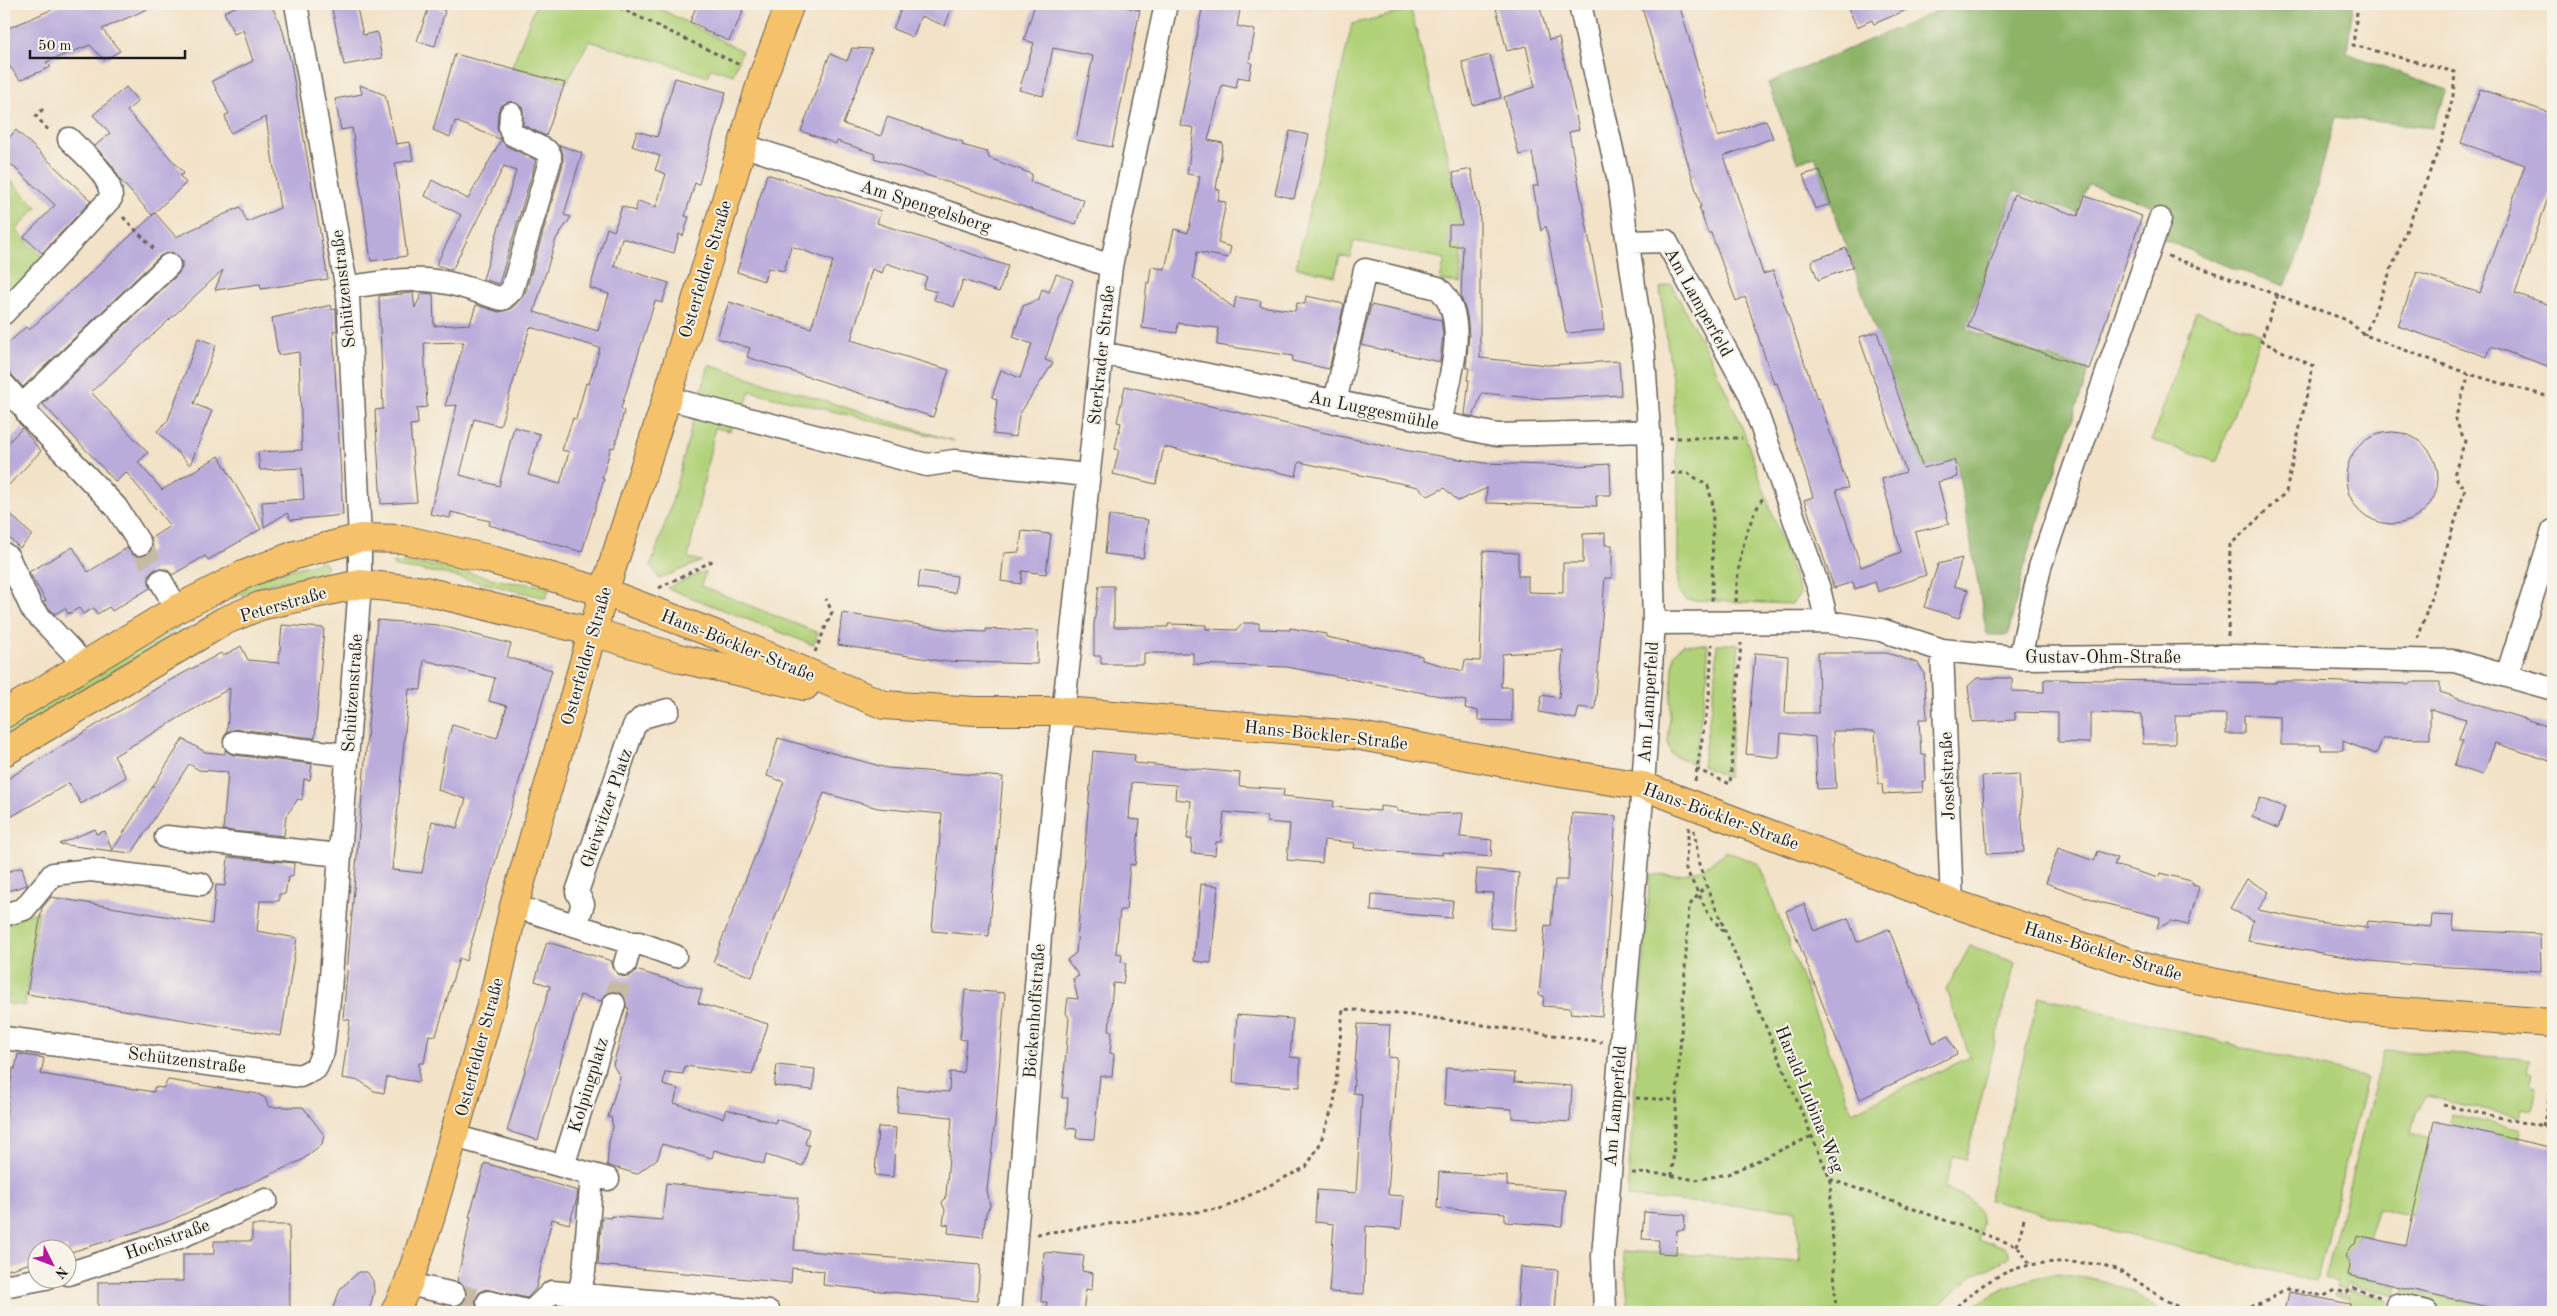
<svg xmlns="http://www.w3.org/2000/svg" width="2557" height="1316" font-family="'Old Standard TT',serif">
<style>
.green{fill:#b1d178;stroke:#66764a}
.forest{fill:#8cb368;stroke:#546842}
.building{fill:#b9acdb;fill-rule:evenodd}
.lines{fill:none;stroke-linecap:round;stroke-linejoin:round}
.minor-tunnel{stroke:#c7baa5;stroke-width:22;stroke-dasharray:22 11;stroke-linecap:butt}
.minor-casing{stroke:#676158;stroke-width:25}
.major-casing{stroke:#676158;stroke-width:30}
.path{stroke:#676158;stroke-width:3;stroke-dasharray:4 4;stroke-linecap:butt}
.minor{stroke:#fff;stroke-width:22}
.major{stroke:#f5c16b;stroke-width:28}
.labels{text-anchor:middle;stroke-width:4;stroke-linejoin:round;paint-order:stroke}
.street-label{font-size:18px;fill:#1c1c1c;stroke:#f7f3e8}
</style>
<rect width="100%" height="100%" fill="#f7f3e8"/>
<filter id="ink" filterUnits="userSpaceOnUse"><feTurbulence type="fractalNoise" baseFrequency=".02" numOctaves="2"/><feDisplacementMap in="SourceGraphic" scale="10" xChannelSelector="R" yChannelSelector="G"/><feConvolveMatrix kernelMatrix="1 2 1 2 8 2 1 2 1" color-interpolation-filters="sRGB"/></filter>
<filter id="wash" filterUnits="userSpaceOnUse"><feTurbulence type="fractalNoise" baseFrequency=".0096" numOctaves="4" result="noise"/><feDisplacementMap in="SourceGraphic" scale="20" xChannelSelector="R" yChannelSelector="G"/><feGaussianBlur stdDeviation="1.12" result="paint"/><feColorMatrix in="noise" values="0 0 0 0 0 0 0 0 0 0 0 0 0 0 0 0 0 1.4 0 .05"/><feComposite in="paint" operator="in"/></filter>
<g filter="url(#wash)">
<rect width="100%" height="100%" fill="#f2e2c7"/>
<path class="green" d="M536,4H651L742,51L733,75L711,68L708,77L672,65L589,41L567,82L512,67Z
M1411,10L1452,171L1459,212L1461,225L1460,284L1440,280L1445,259L1354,241L1350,257L1340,256L1335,276L1296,267L1352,24Z
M4,174L37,207L16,230L44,258L4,301Z
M1671,284L1715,367L1741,424L1800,594L1792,604L1687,600L1678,592V483L1673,387L1660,288Z
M2196,311L2261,334L2217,462L2152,440Z
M709,365L954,441L750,391L745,407L700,395Z
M695,413L732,424L730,431L715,428L688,558L702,561L659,579L651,565L670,509Z
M322,561L327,566L322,574L272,583L212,606L194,616L150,649L4,739V731L44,702L244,583Z
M393,562L445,567L508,582L550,586L546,598L440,573L395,567L393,566Z
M706,571L701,586L818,633L813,645L667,588Z
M1683,644L1708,645V670L1694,764L1671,754L1668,744L1674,654Z
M1717,644H1739L1728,778L1702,766L1716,675Z
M1725,851L1759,864L1852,1112L1970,1057L1946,990L1970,946L2015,963L1966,1159L1953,1156L1945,1189C1960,1194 1981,1201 1982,1221C1983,1227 1979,1235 1978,1240L1991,1242L2006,1248L2010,1255C2000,1265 1987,1268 1975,1275C1960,1284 1946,1298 1934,1312H1629L1623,1251L1800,1261L1796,1210L1627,1197L1650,875C1685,874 1698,877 1725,851Z
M39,911L25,1006L4,1003V921Z
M2039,996L2367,1078L2316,1282L1988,1200Z
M2384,1050L2530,1059L2527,1071L2533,1073L2530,1084L2537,1086L2532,1110L2522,1108L2520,1117L2427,1096L2416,1112L2411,1133L2430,1138L2413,1216L2378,1208L2368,1237L2357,1235L2355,1245L2350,1247L2345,1256L2351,1265L2348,1275L2397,1287L2395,1297L2347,1284L2345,1290L2336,1288L2337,1281L2325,1278Z
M2452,1114L2521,1130L2519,1141L2450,1125Z
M2057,1273C2096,1278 2129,1284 2160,1312H1964C2000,1289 2015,1282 2057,1273Z
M2404,1288L2497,1309L2496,1312H2456L2403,1301Z
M2351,1290L2389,1301L2387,1311L2369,1306L2371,1312H2348L2351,1299L2334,1296L2335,1293L2350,1296Z"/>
<path class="forest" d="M1954,4H2353L2347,53L2447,90L2432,128L2335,117L2300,252L2285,286L2224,265L2161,238L2169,211L2088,184L2077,213L2014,191L1966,329L2089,370L2027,556L2008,635H1987L1956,459L1923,468L1815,156L1797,162L1768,83Z"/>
<g id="blocks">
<path class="building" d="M65,4H159L102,29L120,51L104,60L90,45L46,62L51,67L20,80L4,59V30Z
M242,4H271L283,31L291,63L328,279L261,289L260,284L215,290L223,270L91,392L148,453L138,462L162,490L219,456L261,529L208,560L205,556L172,575L167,569H155L149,575L150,588L112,611L109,607L97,614L94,608L83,614L79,608L68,614L65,608L55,614L43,602L46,601L29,572L73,547L88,572L127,548L134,556L147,555L152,550L151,538L170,526L126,472L116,482L43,404L178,274L182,268V261L172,252L160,256L23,387L4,366V347L26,327L29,330L155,213L176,237L240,207L247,222L280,208L266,117L230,133L225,115L229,114L212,81L253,61L243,30L234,34L224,12Z
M331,4H356L363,35L377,32L382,58L344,65Z
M430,4L445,11L435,46L417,41Z
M697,4H743L742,14L729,41L703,30L704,28L690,22Z
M892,4H953L945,26L921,16L913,37L893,29L901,9Z
M1035,4H1089L1111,8V4L1140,10L1112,147L1076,140L1093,56L1053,48L1043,96L1019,90L1034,43L1024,40Z
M1203,4H1241L1237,26L1255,30L1249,62L1252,63L1249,79L1238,77L1236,88L1222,85L1208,140L1223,143L1216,189L1220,190L1218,201L1226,202L1218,243L1231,247L1228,258L1197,252L1193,277L1234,308L1236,297L1261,301L1260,306L1295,311L1297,303L1305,304L1306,296L1344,304L1329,369L1292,361L1293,356L1217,345L1218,328L1178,323L1177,333L1142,328L1147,282L1149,283L1151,267L1165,269L1174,229L1188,233L1196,197L1200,176L1187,174L1194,128L1180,125Z
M1495,4H1539L1549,40L1559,38L1579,130L1569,132L1603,313L1604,330L1566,333L1546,226L1541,231L1533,186H1538L1532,152L1519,155L1504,97L1535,87L1526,46L1507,51Z
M1641,4H1679L1718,137L1766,120L1773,138L1724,156L1763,274L1773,271L1817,399L1819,398L1848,488L1836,490L1861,567L1901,552L1882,479L1906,472L1859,337L1877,332L1923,468L1954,460L1958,477L1938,482L1949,524L1915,532L1926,575L1878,592L1875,582L1855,589L1853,582L1834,588L1804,500L1813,497L1777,383L1774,384L1745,297L1736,301L1711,233H1708L1699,207H1701Z
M1846,4H1920L1874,24L1872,20L1857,27Z
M852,48L872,49L843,124L881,136L887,117L963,142L962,145L987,152L989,158L1032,174L1030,182L1084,200L1076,224L874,158L875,154L837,141L836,144L801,131L830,54L847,61Z
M455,54L565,83L546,136L523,125V108L511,101L500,106L498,113L497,127L500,139L455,121L450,137L433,130Z
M1490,55L1501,98L1473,105L1462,62Z
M675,78L726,92L699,184L695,183L685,216L689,217L683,236L679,234L674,253L622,238L614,266L669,283L662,303L655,301L650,317L621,408L624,411L619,432L614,448L611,447L602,478L604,479L582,552L489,525L490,521L451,512L450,518L430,514L457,405L445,406L464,342L424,343L427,407L417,408L418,424L410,425L417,502L381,504L375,410L383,409L379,296L413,293L415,308L422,293L433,294L434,326L470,324L476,305L499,312L511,309L525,294L563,164V154L559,145L582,153L564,215L571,217L556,239L534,312L598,331L609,294L590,288L607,228L614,231L622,206L635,211L638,201L656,207L666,174L655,170L660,156L632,146L637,131L657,137ZM530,327L600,348L589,384L586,383L576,419L573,418L562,450L569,452L560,484L528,475L540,434L514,427L499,486L460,475L474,419L500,426Z
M360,85L385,95L396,144L410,142L413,160L395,163L407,256L371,261L352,128L341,130L335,99L362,94Z
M126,87L138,101L127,111L184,173L180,176L186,183L152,215L121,181L112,165L95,146L110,133L93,115Z
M2480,89L2553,114V184L2515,293L2553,306V368L2491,346L2487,357L2398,326L2417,272L2480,293L2525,165L2461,143Z
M16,130L91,201L42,253L24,237L55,205L4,158V143Z
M1290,131L1309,135L1294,199L1275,194Z
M501,140L506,146L536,160L499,284L483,279L516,171L504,166L452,270L436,265L461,215L425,196L432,180L468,199Z
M1471,169L1477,202L1479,203L1480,222V358L1547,365L1619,361L1621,395L1543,399L1482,393L1473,417L1465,415L1469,380H1467L1469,368H1466L1469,334L1467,315L1461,297L1463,246H1449V225H1462L1453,173Z
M1820,170L1831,204L1815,209L1803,175Z
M767,174L881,211L877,223L1008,266L999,292L963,280L954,307L934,300L937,292L923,288L927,277L886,263L882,273L872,269L851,340L949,370L933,417L747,357L750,348L717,338L729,302L811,328L833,261L791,246L784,271L768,268L764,281L737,272Z
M2014,194L2078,216L2085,196L2142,216L2089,369L1968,327Z
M1846,248L1853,267L1818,280L1811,261Z
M1056,274L1073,280L1045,360L1053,363L1019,415L1016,437L993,434L997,400L992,397L1001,370L1020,378L1032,344L1013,337L1023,306L1039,299L1042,289L1049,292Z
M331,305L332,310L336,309L337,331H333L343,515L291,520L287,513L264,527L262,502L304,499L302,468L260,470L258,452L302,450L299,352L278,355L272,318Z
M1371,305L1441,320L1443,334L1440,362L1361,345Z
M198,338L216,345L194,404L212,411L190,465L157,431L168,420Z
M1125,386L1330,434L1409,451L1484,463L1577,466L1610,464L1611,495H1596L1597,506L1486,503L1487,488L1458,501L1444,488L1428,496L1418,487L1299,462L1296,476L1164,447L1156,484L1113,474L1119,450L1115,449L1121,423L1117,422Z
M22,428L41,451L4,490V447Z
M2346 478a46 46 0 1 1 92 0a46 46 0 1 1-92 0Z
M4,508L32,535L20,548L4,533Z
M1109,515L1148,520L1143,558L1105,554Z
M1022,531L1051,534L1046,574L1022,571L1021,584L1001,581L1004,553L1019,552Z
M1605,533V545H1612V578H1605L1595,709L1579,707L1576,719L1539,712L1542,695L1559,698L1563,650L1502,654L1501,687H1512V721L1478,720V711L1465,708L1466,701L1287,667L1193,664V653H1144V664H1101V656H1094V624L1099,586H1114V627H1168V624L1206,625V629L1237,630L1243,623H1259V629L1290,630V628L1326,634V637L1422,656V660L1463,671L1465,660L1480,661L1483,551L1518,553V576H1528V592L1563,593V563H1583V534Z
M1962,558L1954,586L1968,590L1959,618L1924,607L1938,564Z
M920,571L957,576L955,593L918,588Z
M842,613L958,631L986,632V629L1038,631L1037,664L941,661L838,645Z
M377,620L438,625L511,644L507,657L552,670L466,961L459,958L436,1036L429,1035L424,1063H419V1082L387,1077L384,1093L374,1091L360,1081L342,1078L350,1020L343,1019ZM424,660L495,678L489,701L507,706L497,738L452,725L445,750L438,790L466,799L457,828L432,821L422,873L392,870L409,689L421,690Z
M282,625L324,628L315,738L237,729L227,732L230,688L114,756L126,777L81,804L69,783L4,821V781L167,682L221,653L223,656L241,646L248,660L279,663Z
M1755,653L1788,656L1785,713H1819L1818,653H1887L1918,663L1924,673L1927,719H1919L1921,755L1925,754L1926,781H1922L1923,792L1883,794L1882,784L1878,785L1875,731H1833L1836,788L1817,789L1815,737L1781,733L1779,758L1746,754Z
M1977,678H2012V691L2044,692V680L2047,679L2276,683V681H2308L2411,684V682H2440V692L2553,728V762L2495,743L2483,775L2454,766L2463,740H2459L2466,719L2430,709V739L2383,738L2376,754L2343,741V750H2321V745H2281V717L2244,715V734H2226V714H2190V716H2175V744H2143L2142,715L2090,713V743L2058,742V713L2015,712V720L1972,722L1968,686Z
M778,738L887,768L1003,777L989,936L932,931L942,814L878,808L824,793L752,977L713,962L784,782L767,776Z
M183,739L205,752L225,754V750L233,755L312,764L310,780L304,779L302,800L298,799L286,816L284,836L223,830L228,772L199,770L189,764L132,853L112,851Z
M1093,751L1135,755L1134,763L1240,773L1239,786L1284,789L1283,796L1334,801L1333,807L1380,811V806L1397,808V811L1429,814L1463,813L1460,837L1492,840L1491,857L1442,852V855L1354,848L1355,843L1324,840L1322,863L1287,860L1290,824L1267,822V816L1224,812L1221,842H1216L1215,855L1191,853L1192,839H1187L1191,801L1175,799L1176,785L1132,782L1129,819L1140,820L1135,865L1130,864L1126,910H1120L1116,953L1122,954L1121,962L1126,963L1123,984L1113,983L1109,1031H1112L1110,1053L1114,1054L1112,1077L1100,1075L1094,1139L1076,1138L1077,1129L1066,1128L1068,1098H1062L1069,1018L1066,1013L1068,998L1078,999L1073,979L1079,976L1067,960L1076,953Z
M2019,774L2024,852L1987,854L1982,776Z
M2260,798L2285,807L2278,828L2252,817Z
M1572,813L1616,816L1602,1016L1570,1013L1571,1008L1543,1006L1544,996L1539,995L1545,925L1551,926L1555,880H1568Z
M95,829L96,834L105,831L112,851L59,844Z
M2058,848L2094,861L2098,851L2117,858L2114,865L2159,878L2161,873L2191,881L2193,885L2199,887L2188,925L2171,921L2157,929L2160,917L2103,903L2046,883Z
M228,857L294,863L293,876L288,878L285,894H279V901H260L257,931L297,938L281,1036L27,994L42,908L51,897L212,924L216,885L225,886Z
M22,867L27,885L4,892V873Z
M1477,869L1519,873L1514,930L1490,928L1494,893L1475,892Z
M2247,879L2269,892L2258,910L2317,922L2367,928L2368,921L2431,927L2432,915L2454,916L2453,930L2540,934L2541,971L2428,966L2370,961L2248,941L2253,919L2252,921L2230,908Z
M1201,884L1218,886L1211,963L1194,961Z
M1372,894L1453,901L1451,918L1371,911Z
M1804,904L1814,931L1848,918L1857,942L1889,929L1933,1043L1948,1036L1957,1054L1860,1099L1786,911Z
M547,942L612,961V968L621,976L629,977L636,970L702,990L698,1003L768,1024L752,1075L685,1066L683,1074L665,1072L663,1085L678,1089L674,1103L723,1118L726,1109L775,1123L776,1119L809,1129L805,1144L809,1145L803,1166L766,1155L764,1164L714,1150L712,1158L662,1144L658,1158L637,1174L607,1165L609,1142L613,1127L611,1117H608L620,1077L613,1065L629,1008H627L624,996L617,991L606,994L601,1001L580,995L538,1140L507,1131L550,986L535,981Z
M965,990L1005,993L995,1122L987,1190L990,1206L986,1213L983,1237L948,1233L949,1225L943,1224L945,1210L942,1203L946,1196L952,1117L897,1112L899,1088L949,1092L950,1072L963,1073L966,1040L960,1039Z
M1237,1015L1293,1019L1290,1057L1300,1058V1087L1233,1083Z
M1358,1024L1390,1025L1388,1057L1397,1058L1388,1195L1404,1196L1401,1229L1366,1226L1364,1294L1329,1292L1334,1224L1315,1222L1317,1190L1356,1193L1362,1094L1353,1093Z
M18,1054L44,1058L41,1074L154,1092V1087L163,1088L168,1080L258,1094L265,1098L269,1107H303L324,1135L322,1144L302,1160L165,1223L68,1253V1248H38V1261L4,1271V1130L13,1068L15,1069Z
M777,1065L815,1069L813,1090L774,1086Z
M1446,1068L1515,1073L1514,1082L1572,1086L1570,1122L1512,1118V1109L1444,1105Z
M2434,1121L2553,1148V1312H2510L2348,1275L2350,1266L2345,1256L2350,1247L2355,1244L2357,1235L2406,1246Z
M878,1127L896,1128L893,1177L875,1175Z
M485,1163L578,1191L577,1199L569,1224L552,1219L536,1288L527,1298L485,1289L479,1293L475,1300L476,1306L480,1312H450L451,1307L458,1306L467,1297L466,1290L457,1281L471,1217H469Z
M1439,1172L1507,1176V1186L1565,1190L1562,1226L1505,1222V1213L1437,1208Z
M666,1183L798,1198L794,1250L980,1265L977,1301L823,1285L824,1271L792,1268L791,1283L598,1265L602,1217L611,1218V1216L662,1220Z
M1644,1212L1685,1215L1684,1230H1677L1676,1254L1658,1253L1659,1240L1642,1239Z
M252,1225H289L290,1312H98V1282L183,1281V1254H214V1241H252Z
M1044,1252L1084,1256L1082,1271L1093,1273L1092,1290L1086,1289L1083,1312H1046L1047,1302H1041Z
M1520,1267L1558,1270L1555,1312H1517Z
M359,1272H367L373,1281L374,1292L369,1312H331L341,1288Z
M2289,1292L2350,1304L2349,1312H2285Z"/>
</g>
</g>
<g filter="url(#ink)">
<use href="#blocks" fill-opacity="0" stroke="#676158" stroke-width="1"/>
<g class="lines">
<path class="minor-tunnel" d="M140,544L161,581
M614,1004L625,964
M454,1294L488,1302"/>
<defs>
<path id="minor" d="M1580,4L1618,177L1643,346L1649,431L1654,623L1643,786L1603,1256L1605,1312
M742,145L1111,266
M1628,242L1666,241L1750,394L1819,589L1827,622
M347,287C376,284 406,277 435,281C458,283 480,293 502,299L512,290L550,161V155L547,151L512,134L510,128L511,114
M4,313L111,198C112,175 83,154 69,139
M1102,353L1497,435L1649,431
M4,385L26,410
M667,398L927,465L954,461L1087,475
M1335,402L1365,270L1438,288C1472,318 1448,384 1440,423
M140,544L116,507L28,415L26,410L30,398L169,265
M4,554L8,557L32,609L86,666
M161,581L177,609
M1654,623L1827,622L1881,630L1942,650L2020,658L2227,656L2454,661L2553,689
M1942,650L1952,903
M2020,658L2040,567L2160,219
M2507,675L2553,531
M235,742L347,755
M166,837L340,855
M514,906L631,943H639L675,956
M4,915L24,909L53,874L91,870L201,884
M576,925L583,904L577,892L634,726L643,717L668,710
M625,964L631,943
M4,1038L300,1076L316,1068L323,1052L330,991L360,584V538L348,296L296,4
M454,1136L608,1179
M563,1166L614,1004
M68,1274L175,1239L266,1200
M408,1284L454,1294
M4,1286L46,1278
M579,1294L584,1272L592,1175
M488,1302L531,1312L552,1292L769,1312
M1010,1312L1042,911L1111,266L1166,4
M2397,1312V1305L2427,1312"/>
<path id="major" d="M4,714L177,609L243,575L295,555L360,538L402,539L485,558L604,592L725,638L884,705L975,711H1064L1355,735L1548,771L1643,786L1952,903L2159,972L2353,1009L2553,1023
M4,752L224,621L260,606L360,584L425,591L593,632L682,659L805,686
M395,1312L408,1284L429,1222L495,991L514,906L604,592L667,398L763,76L790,4"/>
</defs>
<use href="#minor" class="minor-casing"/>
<use href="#major" class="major-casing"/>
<path class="path" d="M612,4L742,66
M2358,4L2353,45L2455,72L2453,96L2442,141L2365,335
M43,109L36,116L49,131
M123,217L155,250
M2168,256L2347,320L2365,335L2469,374L2553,398
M1669,438H1742
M1671,473H1688L1708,486L1713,505L1712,603
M659,588L716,559
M1736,602C1737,565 1744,527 1764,496
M2228,636L2230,545L2286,492L2313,366L2261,341L2278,294
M2418,639L2465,490L2454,475L2465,441L2455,419L2469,374
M815,652L832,612L826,599
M1696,769L1730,784L1741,643
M1695,781L1709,698L1712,644
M1689,827L1685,867L1709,915L1724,932
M1694,830L1699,864L1706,885L1830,1179L1836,1312
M1636,1098L1677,1100
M2443,1105L2553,1129
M2543,1127L2553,1081
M1632,1173L1664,1174L1695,1180L1728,1174L1812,1136
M1672,1176L1689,906L1706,885
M1830,1179L2017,1246L2031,1265
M1037,1234L1224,1208L1306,1167L1319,1146L1334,1104L1343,1009L1420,1016L1602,1042
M2017,1246L2025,1215
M1951,1312C1988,1276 2017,1261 2070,1262C2084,1263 2102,1263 2115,1269C2144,1282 2161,1302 2191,1312
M2218,1312L2261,1304L2287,1289L2324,1296L2336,1290L2346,1293L2353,1288L2380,1297
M2260,1312L2261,1304"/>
<use href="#minor" class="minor"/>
<use href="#major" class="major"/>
</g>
</g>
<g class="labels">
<g class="street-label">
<text transform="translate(926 206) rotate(18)" y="6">Am Spengelsberg</text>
<text transform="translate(705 269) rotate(-73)" y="6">Osterfelder Straße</text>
<text transform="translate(343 289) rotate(-96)" y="6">Schützenstraße</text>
<text transform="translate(1699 302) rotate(61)" y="6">Am Lamperfeld</text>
<text transform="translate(1101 355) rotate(-84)" y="6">Sterkrader Straße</text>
<text transform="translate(1374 410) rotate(12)" y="6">An Luggesmühle</text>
<text transform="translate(283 604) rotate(-16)" y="6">Peterstraße</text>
<text transform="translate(738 645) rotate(22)" y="6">Hans-Böckler-Straße</text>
<text transform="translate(586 656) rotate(-74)" y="6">Osterfelder Straße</text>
<text x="2103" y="663">Gustav-Ohm-Straße</text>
<text transform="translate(352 693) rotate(-86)" y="6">Schützenstraße</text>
<text transform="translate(1648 702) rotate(-86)" y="6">Am Lamperfeld</text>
<text transform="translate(1326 735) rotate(6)" y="6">Hans-Böckler-Straße</text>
<text transform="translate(1947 776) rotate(-92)" y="6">Josefstraße</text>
<text transform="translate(606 808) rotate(-71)" y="6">Gleiwitzer Platz</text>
<text transform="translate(1721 816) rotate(20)" y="6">Hans-Böckler-Straße</text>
<text transform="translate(2103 951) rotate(17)" y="6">Hans-Böckler-Straße</text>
<text transform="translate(1034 1011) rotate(-86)" y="6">Böckenhoffstraße</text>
<text transform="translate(479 1047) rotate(-75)" y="6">Osterfelder Straße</text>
<text transform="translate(187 1060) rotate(7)" y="6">Schützenstraße</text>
<text transform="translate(588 1085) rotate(-73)" y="6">Kolpingplatz</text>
<text transform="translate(1810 1099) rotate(68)" y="6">Harald-Lubina-Weg</text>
<text transform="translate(1615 1106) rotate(-85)" y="6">Am Lamperfeld</text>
<text transform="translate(167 1239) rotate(-20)" y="6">Hochstraße</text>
</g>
</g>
<rect width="2557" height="1316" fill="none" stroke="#f7f3e8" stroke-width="20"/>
<g transform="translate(52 1264) rotate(132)"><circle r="24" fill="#f7f3e8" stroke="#9f9d96"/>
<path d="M0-4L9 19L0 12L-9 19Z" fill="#b5179e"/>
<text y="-8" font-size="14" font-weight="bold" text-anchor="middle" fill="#1c1c1c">N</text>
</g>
<path d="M30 50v8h155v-8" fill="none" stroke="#1c1c1c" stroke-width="2.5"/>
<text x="38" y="50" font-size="15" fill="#1c1c1c" stroke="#f7f3e8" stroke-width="4" paint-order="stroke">50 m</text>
</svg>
